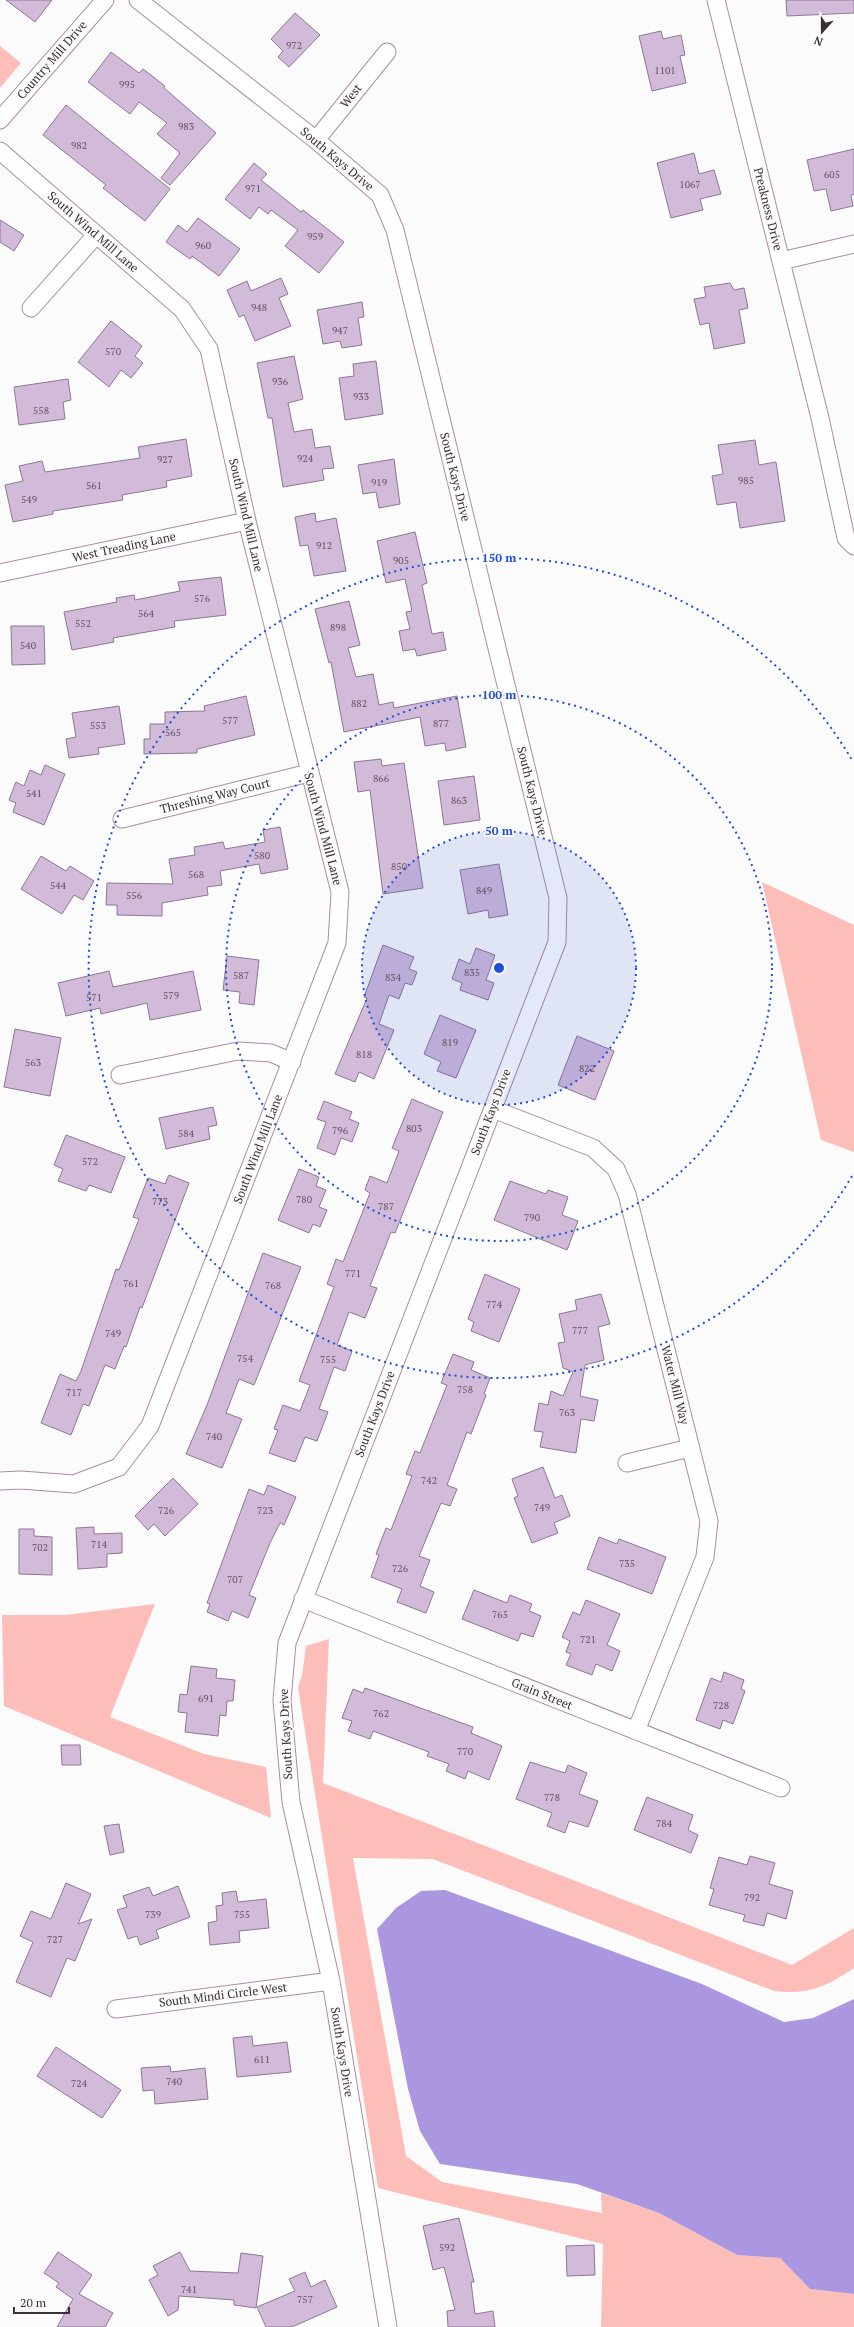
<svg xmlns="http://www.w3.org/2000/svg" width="854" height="2327" font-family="'PT Serif',serif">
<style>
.green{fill:#fdbdb9}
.water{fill:#ab97e0}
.building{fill:#d2bbd9;stroke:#8d7794}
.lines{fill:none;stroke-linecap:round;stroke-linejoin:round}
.minor-casing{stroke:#ad8ca1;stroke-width:19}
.minor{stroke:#fff;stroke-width:17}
.ring{fill:none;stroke:#1d4ed8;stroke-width:2;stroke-dasharray:2 4}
.labels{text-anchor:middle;stroke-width:4;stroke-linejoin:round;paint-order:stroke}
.number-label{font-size:10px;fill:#625160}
.street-label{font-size:12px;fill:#3c2e37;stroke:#fbfbfb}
.centre{fill:#1d4ed8;stroke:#fbfbfb;stroke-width:2}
.ring-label{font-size:12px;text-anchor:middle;font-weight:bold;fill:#1d4ed8;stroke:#fbfbfb;stroke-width:4;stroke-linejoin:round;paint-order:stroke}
</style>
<rect width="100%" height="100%" fill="#fbfbfb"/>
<path class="green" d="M0,46L21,63L0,88Z
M762,882L854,925V1152L821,1140Z
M155,1604L110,1717L204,1754L266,1767L271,1818L4,1706L2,1615H66Z
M329,1639L323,1783L792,1965L854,1928V1968C826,1987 808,1995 774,1991L433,1859L353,1858L406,2156L442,2182L602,2213L601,2193L659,2213L737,2255L780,2258L810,2289L854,2294V2327H601L603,2244L378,2188L298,1687L302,1676L306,1646Z"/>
<path class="water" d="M445,1890L702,1984L784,2022L813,2018L854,1999V2294L810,2289L780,2258L737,2255L659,2213L577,2184L440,2164L420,2131L408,2089L377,1929L396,1908L421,1891Z"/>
<path class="building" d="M6,0H52L35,22Z
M786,0H854V13L787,16Z
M295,13L320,35L289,67L278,57L283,51L271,39Z
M661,31L663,39L681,35L685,55L680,56L686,83L652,91L639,36Z
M111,52L139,73L143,69L165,86L164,88L216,133L170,185L161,178L180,153L157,134L167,123L139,102L130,114L88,82Z
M66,105L170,189L145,221L103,188L106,185L43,135Z
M854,149V194L851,195L853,206L831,211L826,189L814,191L807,160Z
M694,153L699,174L714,170L721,194L700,199L703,210L671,218L657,163Z
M254,163L267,174L261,180L301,212L303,210L344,242L319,273L285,246L298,230L271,210L268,214L259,207L250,219L225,199Z
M198,218L240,249L219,276L192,256L190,259L166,242L178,225L187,232Z
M0,220L24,235L14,251L0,242Z
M281,278L288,294L279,298L291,326L255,341L244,315L239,317L227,290L247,281L251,291Z
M730,283L734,290L744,288L748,308L739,310L745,343L714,349L709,323L700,325L694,299L706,297L704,287Z
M362,302L364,317L358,318L362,345L342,348L340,341L323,344L317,310Z
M111,321L142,346L135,356L143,363L131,378L121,370L109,387L78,362Z
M294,356L303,399L288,403L294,432L312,429L315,448L330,446L334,468L322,469L324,480L283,487L272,418H268L257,363Z
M376,361L383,414L345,420L339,378L354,376L353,364Z
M68,379L71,400L63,402L65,419L19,425L14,387Z
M186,439L192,476L166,481L167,487L122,495L123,500L53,511V514L13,522L5,485L23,481L19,466L42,461L45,472L140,458L138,447Z
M755,440L759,465L776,462L785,521L740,528L736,502L717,505L712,476L723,474L718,445Z
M394,459L400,504L379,508L376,492L363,494L358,465Z
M315,513L316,522L336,518L346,571L314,576L308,545L300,546L295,517Z
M415,532L427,583L422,585L432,634L443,632L446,650L417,656L415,649L403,651L399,631L410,629L406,612L412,611L405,579L386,583L377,541Z
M221,577L226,615L174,621L175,627L113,638L114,642L72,650L64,612L117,602L116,598L134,595L135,600L180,591L178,582Z
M349,601L360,645L348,648L356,677L373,674L379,705L393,702L394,708L457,696L466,747L446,751L445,743L425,746L420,717L344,732L331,662L329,663L315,609Z
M11,626H44L45,664L12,665Z
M246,696L255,735L197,749V753L144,754V739H150V724H165V712L205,711L204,706Z
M119,706L125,744L98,748L99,754L69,758L66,739L76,737L72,713Z
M381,759L382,766L404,763L423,888L383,894L370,790L358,792L354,762Z
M45,765L65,774L44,825L13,812L16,803L9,800L16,782L24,786L30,770L41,775Z
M474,776L480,820L444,825L438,781Z
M280,827L288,869L261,874L259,864L220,871L222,885L207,887L208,895L162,903V916L117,915V905H106L107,883L173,884L169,859L195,855L194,847L223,842L225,849L265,842L263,830Z
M41,856L66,871L70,866L94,881L83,900L74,895L62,914L21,889Z
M499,864L508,915L489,918L488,910L468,914L460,870Z
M383,945L414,957L409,969L417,972L412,985L405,983L399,999L389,995L379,1024L394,1030L374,1079L359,1072L355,1082L335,1074L367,998L364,997Z
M476,948L495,955L486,980L494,983L488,1000L460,990L462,983L452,979L459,959L470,964Z
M227,956L259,960L254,1005L239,1003L240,992L223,990Z
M109,971L113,987L193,971L201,1010L150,1020L147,1003L101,1014L100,1008L66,1016L58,983Z
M440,1015L476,1030L456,1078L437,1071L441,1062L424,1054Z
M15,1029L61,1038L50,1096L4,1087Z
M577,1036L614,1051L595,1100L558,1085Z
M412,1099L443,1112L395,1233L391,1232L370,1286L377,1288L365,1318L349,1312L337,1345L352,1351L345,1371L334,1367L319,1409L328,1412L317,1441L305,1437L295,1462L269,1453L278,1430L274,1429L283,1405L300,1411L310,1385L299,1381L334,1287L327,1284L336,1259L343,1262L370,1193L365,1190L370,1176L387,1183L399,1151L392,1148Z
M324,1101L352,1112L349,1119L359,1123L352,1142L341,1138L335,1155L317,1148L326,1122L317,1119Z
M213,1107L217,1125L208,1127L210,1139L166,1149L159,1118Z
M66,1135L125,1157L111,1193L89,1185L86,1191L58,1181L63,1169L54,1165Z
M299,1169L319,1177L316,1186L326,1190L319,1207L327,1210L320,1227L313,1224L309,1233L278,1220Z
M169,1175L189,1183L142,1308L140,1307L126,1347L124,1346L115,1369L105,1365L89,1406L83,1404L71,1435L41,1423L60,1374L76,1381L81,1371L116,1269L119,1270L139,1219L133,1217L148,1178L165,1184Z
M510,1181L546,1194L548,1190L568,1197L562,1215L578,1221L567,1250L494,1220Z
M263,1253L301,1267L254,1385L239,1379L226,1413L242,1419L222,1468L186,1454L207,1405Z
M485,1274L520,1289L499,1342L471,1331L474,1322L468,1319Z
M601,1294L610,1324L598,1327L604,1360L585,1365L580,1396L598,1400L594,1421L581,1419L576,1453L540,1447L543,1432L534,1431L539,1403L548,1405L551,1391L563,1396L573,1372L563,1368L558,1343L565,1342L559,1314L577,1310L575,1300Z
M453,1354L474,1362L471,1370L490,1378L484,1394L486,1395L471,1434L467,1432L447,1485L457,1489L450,1506L441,1503L419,1556L430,1560L420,1586L434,1592L426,1613L397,1602L402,1589L371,1577L379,1555L376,1554L386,1528L391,1530L412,1476L406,1474L415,1451L420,1453L447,1385L441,1383Z
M543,1467L555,1498L562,1495L570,1516L554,1523L558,1533L532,1543L514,1498L518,1496L512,1479Z
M173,1478L198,1504L165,1536L154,1524L148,1530L135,1516Z
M268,1485L296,1497L284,1525L280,1523L270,1543L249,1595L256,1598L248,1618L232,1611L228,1621L207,1612L210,1604L207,1603L249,1489L264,1495Z
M94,1527V1534L122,1533V1553L107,1554V1567L78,1569L76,1528Z
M19,1529H34V1536L52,1537V1575L19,1574Z
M599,1537L617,1544L619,1539L666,1557L652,1594L587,1569Z
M474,1590L507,1603L510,1595L532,1604L529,1611L541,1616L533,1637L521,1633L518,1641L462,1619Z
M586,1600L620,1614L607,1645L620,1651L612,1671L596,1664L592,1675L566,1665L571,1654L566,1652L570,1641L562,1637L573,1612L580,1615Z
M191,1666L217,1669L216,1678L235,1680L233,1701H227L226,1716L220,1715L218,1736L185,1732L187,1713L178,1712L180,1694L187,1695Z
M724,1672L744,1680L741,1689L745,1691L733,1724L723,1720L720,1729L696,1720L711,1678L721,1682Z
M365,1688L473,1727L471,1733L502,1746L489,1780L468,1771L465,1779L446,1771L449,1764L427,1756L429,1752L373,1731L370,1739L348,1731L352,1721L342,1718L353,1689L363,1693Z
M61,1745H80L81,1765H62Z
M530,1762L565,1773L568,1765L587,1773L579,1794L598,1801L588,1827L569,1821L565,1833L547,1826L552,1813L516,1799Z
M647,1797L693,1815L688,1830L698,1835L691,1853L634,1830Z
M119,1824L124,1852L110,1855L104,1826Z
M750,1856L775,1863L769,1884L793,1891L786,1919L767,1913L764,1926L743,1921L745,1915L709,1905L714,1889L710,1888L719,1857L747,1865Z
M66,1883L91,1894L78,1924L92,1919L75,1961L67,1958L51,1997L16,1982L33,1942L20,1936L31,1911L51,1919Z
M178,1886L190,1917L156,1930L159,1938L140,1945L137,1936L128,1939L117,1910L127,1907L123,1896L149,1887L153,1896Z
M236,1891L238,1902L266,1899L269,1928L239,1931L240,1942L210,1945L208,1923L217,1921L216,1906L223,1905L222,1893Z
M252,2036L253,2046L287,2042L291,2072L237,2077L233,2038Z
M56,2047L121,2090L102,2118L37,2076Z
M170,2066L171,2072L205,2068L208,2099L155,2104L154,2090L143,2091L141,2068Z
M459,2218L474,2282H471L475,2314L493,2311L495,2327H448L447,2311L455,2310L444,2267L433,2270L423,2226Z
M594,2245L595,2275L567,2276L566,2246Z
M58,2252L92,2275L79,2294L113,2313L105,2327H57L73,2299L56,2287L59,2283L44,2273Z
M180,2252L190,2271L238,2273L241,2253L263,2256L256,2308L234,2305V2300L179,2296L178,2310L168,2316L149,2280L158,2275L153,2266Z
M305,2272L311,2287L325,2280L337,2307L292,2327H266L257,2307L295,2291L289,2279Z"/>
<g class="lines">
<defs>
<path id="minor" d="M138,0L316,140L380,195L395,230L558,898L557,942L287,1643L282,1700L291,1802L331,1981L388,2327
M716,0L820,418L846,538L854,546
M0,120L105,0
M316,140L387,52
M0,151L182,309L209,349L247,521L340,892L337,943L150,1426L119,1467L74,1484L21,1480L0,1481
M781,261L854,244
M31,308L96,235
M0,573L247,521
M122,819L309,773
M120,1075L238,1051L271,1053L292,1062
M493,1109L593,1148L616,1169L627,1194L709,1521L705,1557L636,1731
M627,1463L690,1448
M303,1599L781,1788
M116,2009L331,1981"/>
</defs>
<use href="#minor" class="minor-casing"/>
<use href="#minor" class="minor"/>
</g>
<circle cx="499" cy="968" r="137" fill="#1d4ed8" fill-opacity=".12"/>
<g class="ring">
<circle cx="499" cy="968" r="137"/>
<circle cx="499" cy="968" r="273"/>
<path d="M852 1176A410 410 0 1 1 852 760"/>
</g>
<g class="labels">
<g class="number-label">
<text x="294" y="49">972</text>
<text x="665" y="74">1101</text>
<text x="127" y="88">995</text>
<text x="186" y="130">983</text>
<text x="79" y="149">982</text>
<text x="832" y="178">605</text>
<text x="690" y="188">1067</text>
<text x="253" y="192">971</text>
<text x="315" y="240">959</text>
<text x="203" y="249">960</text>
<text x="259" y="311">948</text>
<text x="340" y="334">947</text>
<text x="113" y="355">570</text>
<text x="280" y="385">936</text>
<text x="361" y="400">933</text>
<text x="41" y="414">558</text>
<text x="305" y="462">924</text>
<text x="165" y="463">927</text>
<text x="746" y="484">985</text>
<text x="379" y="486">919</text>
<text x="94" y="489">561</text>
<text x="29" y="503">549</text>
<text x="324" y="549">912</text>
<text x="401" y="564">905</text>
<text x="202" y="602">576</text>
<text x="146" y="617">564</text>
<text x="83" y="627">552</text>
<text x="338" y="631">898</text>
<text x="28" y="649">540</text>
<text x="359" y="707">882</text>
<text x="230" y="724">577</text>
<text x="441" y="727">877</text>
<text x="98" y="729">553</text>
<text x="173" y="736">565</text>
<text x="381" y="782">866</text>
<text x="34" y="797">541</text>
<text x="459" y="804">863</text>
<text x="262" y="859">580</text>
<text x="399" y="870">850</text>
<text x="196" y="878">568</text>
<text x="58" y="889">544</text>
<text x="484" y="894">849</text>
<text x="134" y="899">556</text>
<text x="472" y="976">835</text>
<text x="241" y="979">587</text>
<text x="393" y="981">834</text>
<text x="171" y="999">579</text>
<text x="94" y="1001">571</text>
<text x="450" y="1046">819</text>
<text x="364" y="1058">818</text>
<text x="33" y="1066">563</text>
<text x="587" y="1072">822</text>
<text x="414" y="1132">803</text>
<text x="340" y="1134">796</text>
<text x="186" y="1137">584</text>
<text x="90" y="1165">572</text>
<text x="304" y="1203">780</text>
<text x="160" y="1205">773</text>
<text x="386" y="1210">787</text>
<text x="532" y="1221">790</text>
<text x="353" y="1277">771</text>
<text x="131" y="1287">761</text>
<text x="273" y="1289">768</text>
<text x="494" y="1308">774</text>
<text x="580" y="1334">777</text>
<text x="113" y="1337">749</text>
<text x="245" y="1362">754</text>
<text x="328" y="1363">755</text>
<text x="465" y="1393">758</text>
<text x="74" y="1396">717</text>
<text x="567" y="1416">763</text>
<text x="214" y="1440">740</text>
<text x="429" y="1484">742</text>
<text x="542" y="1511">749</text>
<text x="166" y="1514">726</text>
<text x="265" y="1514">723</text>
<text x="99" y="1548">714</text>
<text x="40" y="1551">702</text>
<text x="627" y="1567">735</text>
<text x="400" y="1572">726</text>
<text x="235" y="1583">707</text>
<text x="500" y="1618">765</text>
<text x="588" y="1643">721</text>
<text x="206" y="1702">691</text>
<text x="721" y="1709">728</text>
<text x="381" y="1717">762</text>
<text x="465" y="1755">770</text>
<text x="552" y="1801">778</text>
<text x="664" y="1827">784</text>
<text x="752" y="1901">792</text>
<text x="153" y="1918">739</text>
<text x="242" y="1918">755</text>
<text x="55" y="1943">727</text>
<text x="262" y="2063">611</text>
<text x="174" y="2085">740</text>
<text x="79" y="2087">724</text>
<text x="447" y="2251">592</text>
<text x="189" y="2293">741</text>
<text x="305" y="2303">757</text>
</g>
<g class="street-label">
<text transform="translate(52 60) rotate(-49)" y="4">Country Mill Drive</text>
<text transform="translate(351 96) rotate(-51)" y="4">West</text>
<text transform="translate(337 159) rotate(40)" y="4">South Kays Drive</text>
<text transform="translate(768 209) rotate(76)" y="4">Preakness Drive</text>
<text transform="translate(93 232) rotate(41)" y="4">South Wind Mill Lane</text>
<text transform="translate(455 477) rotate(76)" y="4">South Kays Drive</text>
<text transform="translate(246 515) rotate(77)" y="4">South Wind Mill Lane</text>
<text transform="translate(124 547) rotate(-12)" y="4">West Treading Lane</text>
<text transform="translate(532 791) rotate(76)" y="4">South Kays Drive</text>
<text transform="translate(215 796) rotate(-14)" y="4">Threshing Way Court</text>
<text transform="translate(323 829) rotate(75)" y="4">South Wind Mill Lane</text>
<text transform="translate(491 1112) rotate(-69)" y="4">South Kays Drive</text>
<text transform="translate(258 1149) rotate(-69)" y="4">South Wind Mill Lane</text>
<text transform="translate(675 1385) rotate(76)" y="4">Water Mill Way</text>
<text transform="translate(375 1414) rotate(-69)" y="4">South Kays Drive</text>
<text transform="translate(542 1694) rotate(22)" y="4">Grain Street</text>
<text transform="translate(286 1734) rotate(-93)" y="4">South Kays Drive</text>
<text transform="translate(223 1995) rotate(-7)" y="4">South Mindi Circle West</text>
<text transform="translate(342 2052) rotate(81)" y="4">South Kays Drive</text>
</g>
</g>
<circle cx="499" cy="968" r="6" class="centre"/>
<g class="ring-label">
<text x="499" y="562">150 m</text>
<text x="499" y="699">100 m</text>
<text x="499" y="835">50 m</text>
</g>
<g transform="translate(822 32) rotate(201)" stroke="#fbfbfb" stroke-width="3" paint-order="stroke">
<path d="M0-3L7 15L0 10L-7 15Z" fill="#3c2e37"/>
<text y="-6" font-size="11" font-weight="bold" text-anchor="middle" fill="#3c2e37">N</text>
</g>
<path d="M14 2307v6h55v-6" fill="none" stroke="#3c2e37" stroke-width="2"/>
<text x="20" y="2307" font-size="12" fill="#3c2e37" stroke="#fbfbfb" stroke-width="3" paint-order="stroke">20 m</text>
</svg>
